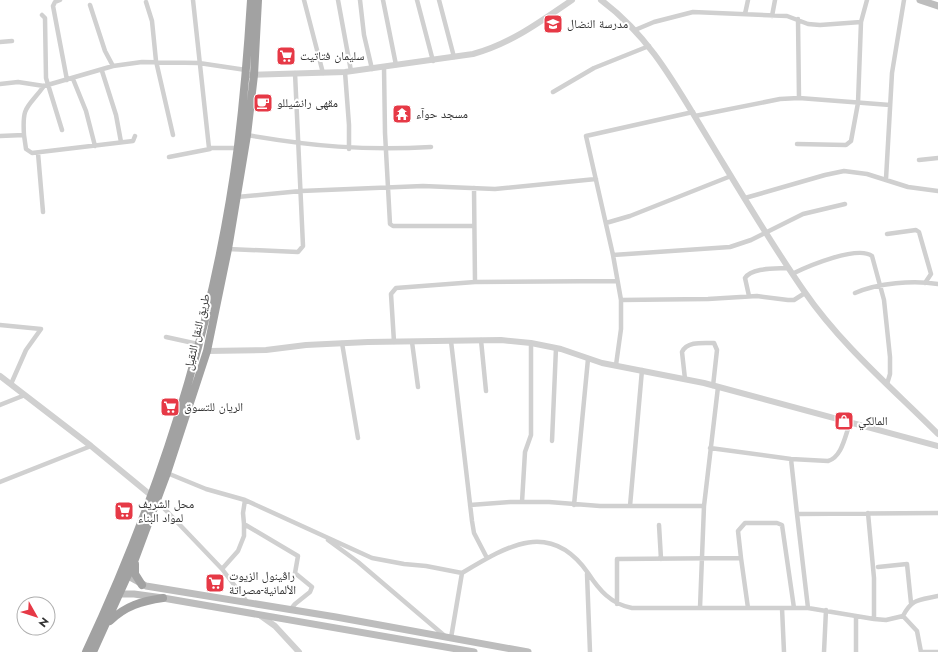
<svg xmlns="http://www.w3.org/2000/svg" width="938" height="652" font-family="Jost,'Noto Naskh Arabic',sans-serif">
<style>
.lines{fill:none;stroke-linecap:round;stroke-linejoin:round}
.minor{stroke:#d0d0d0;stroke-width:4.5}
.tertiary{stroke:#d0d0d0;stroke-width:6}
.secondary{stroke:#bdbdbd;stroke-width:7}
.trunk{stroke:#a2a2a2;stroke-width:8}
.labels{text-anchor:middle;stroke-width:4;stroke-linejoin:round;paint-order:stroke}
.poi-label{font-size:12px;fill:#333;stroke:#fff;text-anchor:start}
.street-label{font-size:12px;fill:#333;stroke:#fff}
</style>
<rect width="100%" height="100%" fill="#fff"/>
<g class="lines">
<path class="minor" d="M60,0L55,2L53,6L67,80
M193,0L209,148H237
M304,0L323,73
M338,0L351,71
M360,0L364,35L372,69
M383,0L396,65
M417,0L433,61
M439,0L454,57
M146,2L152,21L156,61L173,135
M90,5L105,51L113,66
M745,14L748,0
M42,15L45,18L46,78L62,130
M772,16L775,0
M798,19L799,98
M635,30L654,22L693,12L787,16L808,24L820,25L861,22L867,0
M0,42L12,41
M384,67L385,133L390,224L393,226H474
M102,71L116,115L121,142
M345,72L349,125V149
M73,79L86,111L95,146
M0,84L18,82L44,86L113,66L142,62L199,63L246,70
M553,92L594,68L649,46
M695,116L780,99L799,98L890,105
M24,135L26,149L32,153L133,141L135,136
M247,135C311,146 365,151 431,147
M0,136L24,135C22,105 27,109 44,86
M797,144L846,145L851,141L858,103L861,22
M38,153L43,212
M169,157L210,149
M919,160L938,158
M886,179L892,73L904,0
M474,188L475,282
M237,197L301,191L423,186L495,189L596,179
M745,198L825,175L844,171L867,174L908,187L938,191
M606,223L630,216L731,176
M887,234L916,230L919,232L931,274L925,283
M228,249L298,252L303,246L295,73
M613,255L730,247L751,240L803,214L845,204
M792,274C808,266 858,245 872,256L884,300L890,357V374L887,384
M855,293C878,283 913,280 938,284
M749,296L745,278C752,267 777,269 789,268
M621,300L708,299L757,296L788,300H794L805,293
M0,325L41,329L26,350L11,384
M166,337L198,344
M481,340L486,391
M451,341L472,521L474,533L487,558
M394,342L391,294L396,288L475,282L617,281
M412,342L418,387
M342,343L358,438
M616,365L621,329V300L613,255L586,136L693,112
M685,379L682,352C687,341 703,343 714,343L717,350L713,386
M0,405L25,395
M552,441L556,348
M710,448L791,459L828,461C842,457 845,436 850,423
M791,459L797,514
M167,473L206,489L245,500L372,558L404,564L426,566L462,573
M0,482L91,446
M245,500L243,513L244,524L298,556L295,573L312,587L310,592L295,604L290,610
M157,501L222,569L248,603
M522,502L525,452L531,435V343
M470,505L510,502H549L600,506H704
M574,505L588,359
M630,506L642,370
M868,513L874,578V619
M659,525L661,559
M328,540L358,562L446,637
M741,558L738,531L745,523H777L782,525L794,608
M878,567L907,564L911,603
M222,569L238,551L244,536V524
M587,574L590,652
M617,604V559L741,558L748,608
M700,608L704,506L718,387
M782,608L784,652
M808,608L797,514L938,513
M856,616V652
M903,616L917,631L921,652
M451,638L462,573C507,546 550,519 588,573C599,590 611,604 632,608H808L874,619L886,620L903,616C912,598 920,600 938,596
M824,652L826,610
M921,652H938"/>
<path class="tertiary" d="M601,0C651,37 677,88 709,140C740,191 770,242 804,291C841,345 892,388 938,434
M245,75L345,72L473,54C510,44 540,22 572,0
M207,351L266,350L306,345L368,342L501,340L531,343L561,349L602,363L704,383L938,446
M0,376L91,446L153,497
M261,616L275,626L299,652"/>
<path class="secondary" d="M920,0L938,6
M123,576H128L146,586L336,617L528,652
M117,590L120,594H134L163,598L474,652"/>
<path class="trunk" d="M135,564V574L142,585
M110,621C125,606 142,601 163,598
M86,652C161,492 215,321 238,146C244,97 248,49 251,0
M93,652L135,559L167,473L207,351L228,249L247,135L254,75L258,0"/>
</g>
<defs>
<symbol id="school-square" viewBox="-11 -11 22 22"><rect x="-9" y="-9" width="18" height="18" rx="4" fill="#e63946" stroke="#fff"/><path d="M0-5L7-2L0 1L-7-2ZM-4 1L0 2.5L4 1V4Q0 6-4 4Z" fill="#fff"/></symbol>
<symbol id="supermarket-square" viewBox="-11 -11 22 22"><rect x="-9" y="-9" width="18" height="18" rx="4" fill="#e63946" stroke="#fff"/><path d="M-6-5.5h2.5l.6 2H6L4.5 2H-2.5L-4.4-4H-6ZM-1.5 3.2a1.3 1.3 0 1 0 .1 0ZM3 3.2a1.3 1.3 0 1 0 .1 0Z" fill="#fff"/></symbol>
<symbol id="cafe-square" viewBox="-11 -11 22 22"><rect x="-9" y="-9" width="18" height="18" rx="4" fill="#e63946" stroke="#fff"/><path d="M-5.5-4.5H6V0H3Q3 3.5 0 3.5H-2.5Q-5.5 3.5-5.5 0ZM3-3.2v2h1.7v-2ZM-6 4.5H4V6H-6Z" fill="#fff"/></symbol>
<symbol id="temple-square" viewBox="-11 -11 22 22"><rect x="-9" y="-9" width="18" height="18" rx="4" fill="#e63946" stroke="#fff"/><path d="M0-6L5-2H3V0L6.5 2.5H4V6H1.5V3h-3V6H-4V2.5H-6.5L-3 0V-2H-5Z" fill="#fff"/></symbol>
<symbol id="shop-square" viewBox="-11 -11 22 22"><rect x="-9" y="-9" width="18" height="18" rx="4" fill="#e63946" stroke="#fff"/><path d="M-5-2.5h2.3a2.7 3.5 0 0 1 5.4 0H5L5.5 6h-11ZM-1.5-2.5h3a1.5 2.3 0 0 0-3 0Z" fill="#fff"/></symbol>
</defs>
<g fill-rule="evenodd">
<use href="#school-square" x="542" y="13" width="22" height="22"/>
<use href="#supermarket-square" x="275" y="45" width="22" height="22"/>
<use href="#cafe-square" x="252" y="92" width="22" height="22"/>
<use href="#temple-square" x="391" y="103" width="22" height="22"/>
<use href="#supermarket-square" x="159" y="396" width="22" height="22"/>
<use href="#shop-square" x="833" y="410" width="22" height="22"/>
<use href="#supermarket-square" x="113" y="500" width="22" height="22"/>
<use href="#supermarket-square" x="204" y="572" width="22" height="22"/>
</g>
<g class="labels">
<g class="poi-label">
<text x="567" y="28">مدرسة النضال</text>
<text x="300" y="60">سليمان فتاتيت</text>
<text x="277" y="107">مقهى رانشيللو</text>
<text x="416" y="118">مسجد حوآء</text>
<text x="184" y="411">الريان للتسوق</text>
<text x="858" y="425">المالكي</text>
<text x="138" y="508">محل الشريف<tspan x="138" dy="14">لمواد البناء</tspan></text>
<text x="229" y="580">راڤينول الزيوت<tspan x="229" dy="14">الألمانية-مصراتة</tspan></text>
</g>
<g class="street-label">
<text transform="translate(197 332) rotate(-77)" y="4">طريق النقل الثقيل</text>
</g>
</g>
<g transform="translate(36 616) rotate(129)"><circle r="19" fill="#ffffff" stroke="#adadad"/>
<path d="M0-3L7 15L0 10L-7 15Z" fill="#e63946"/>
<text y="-6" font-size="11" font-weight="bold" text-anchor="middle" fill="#333333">N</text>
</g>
</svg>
